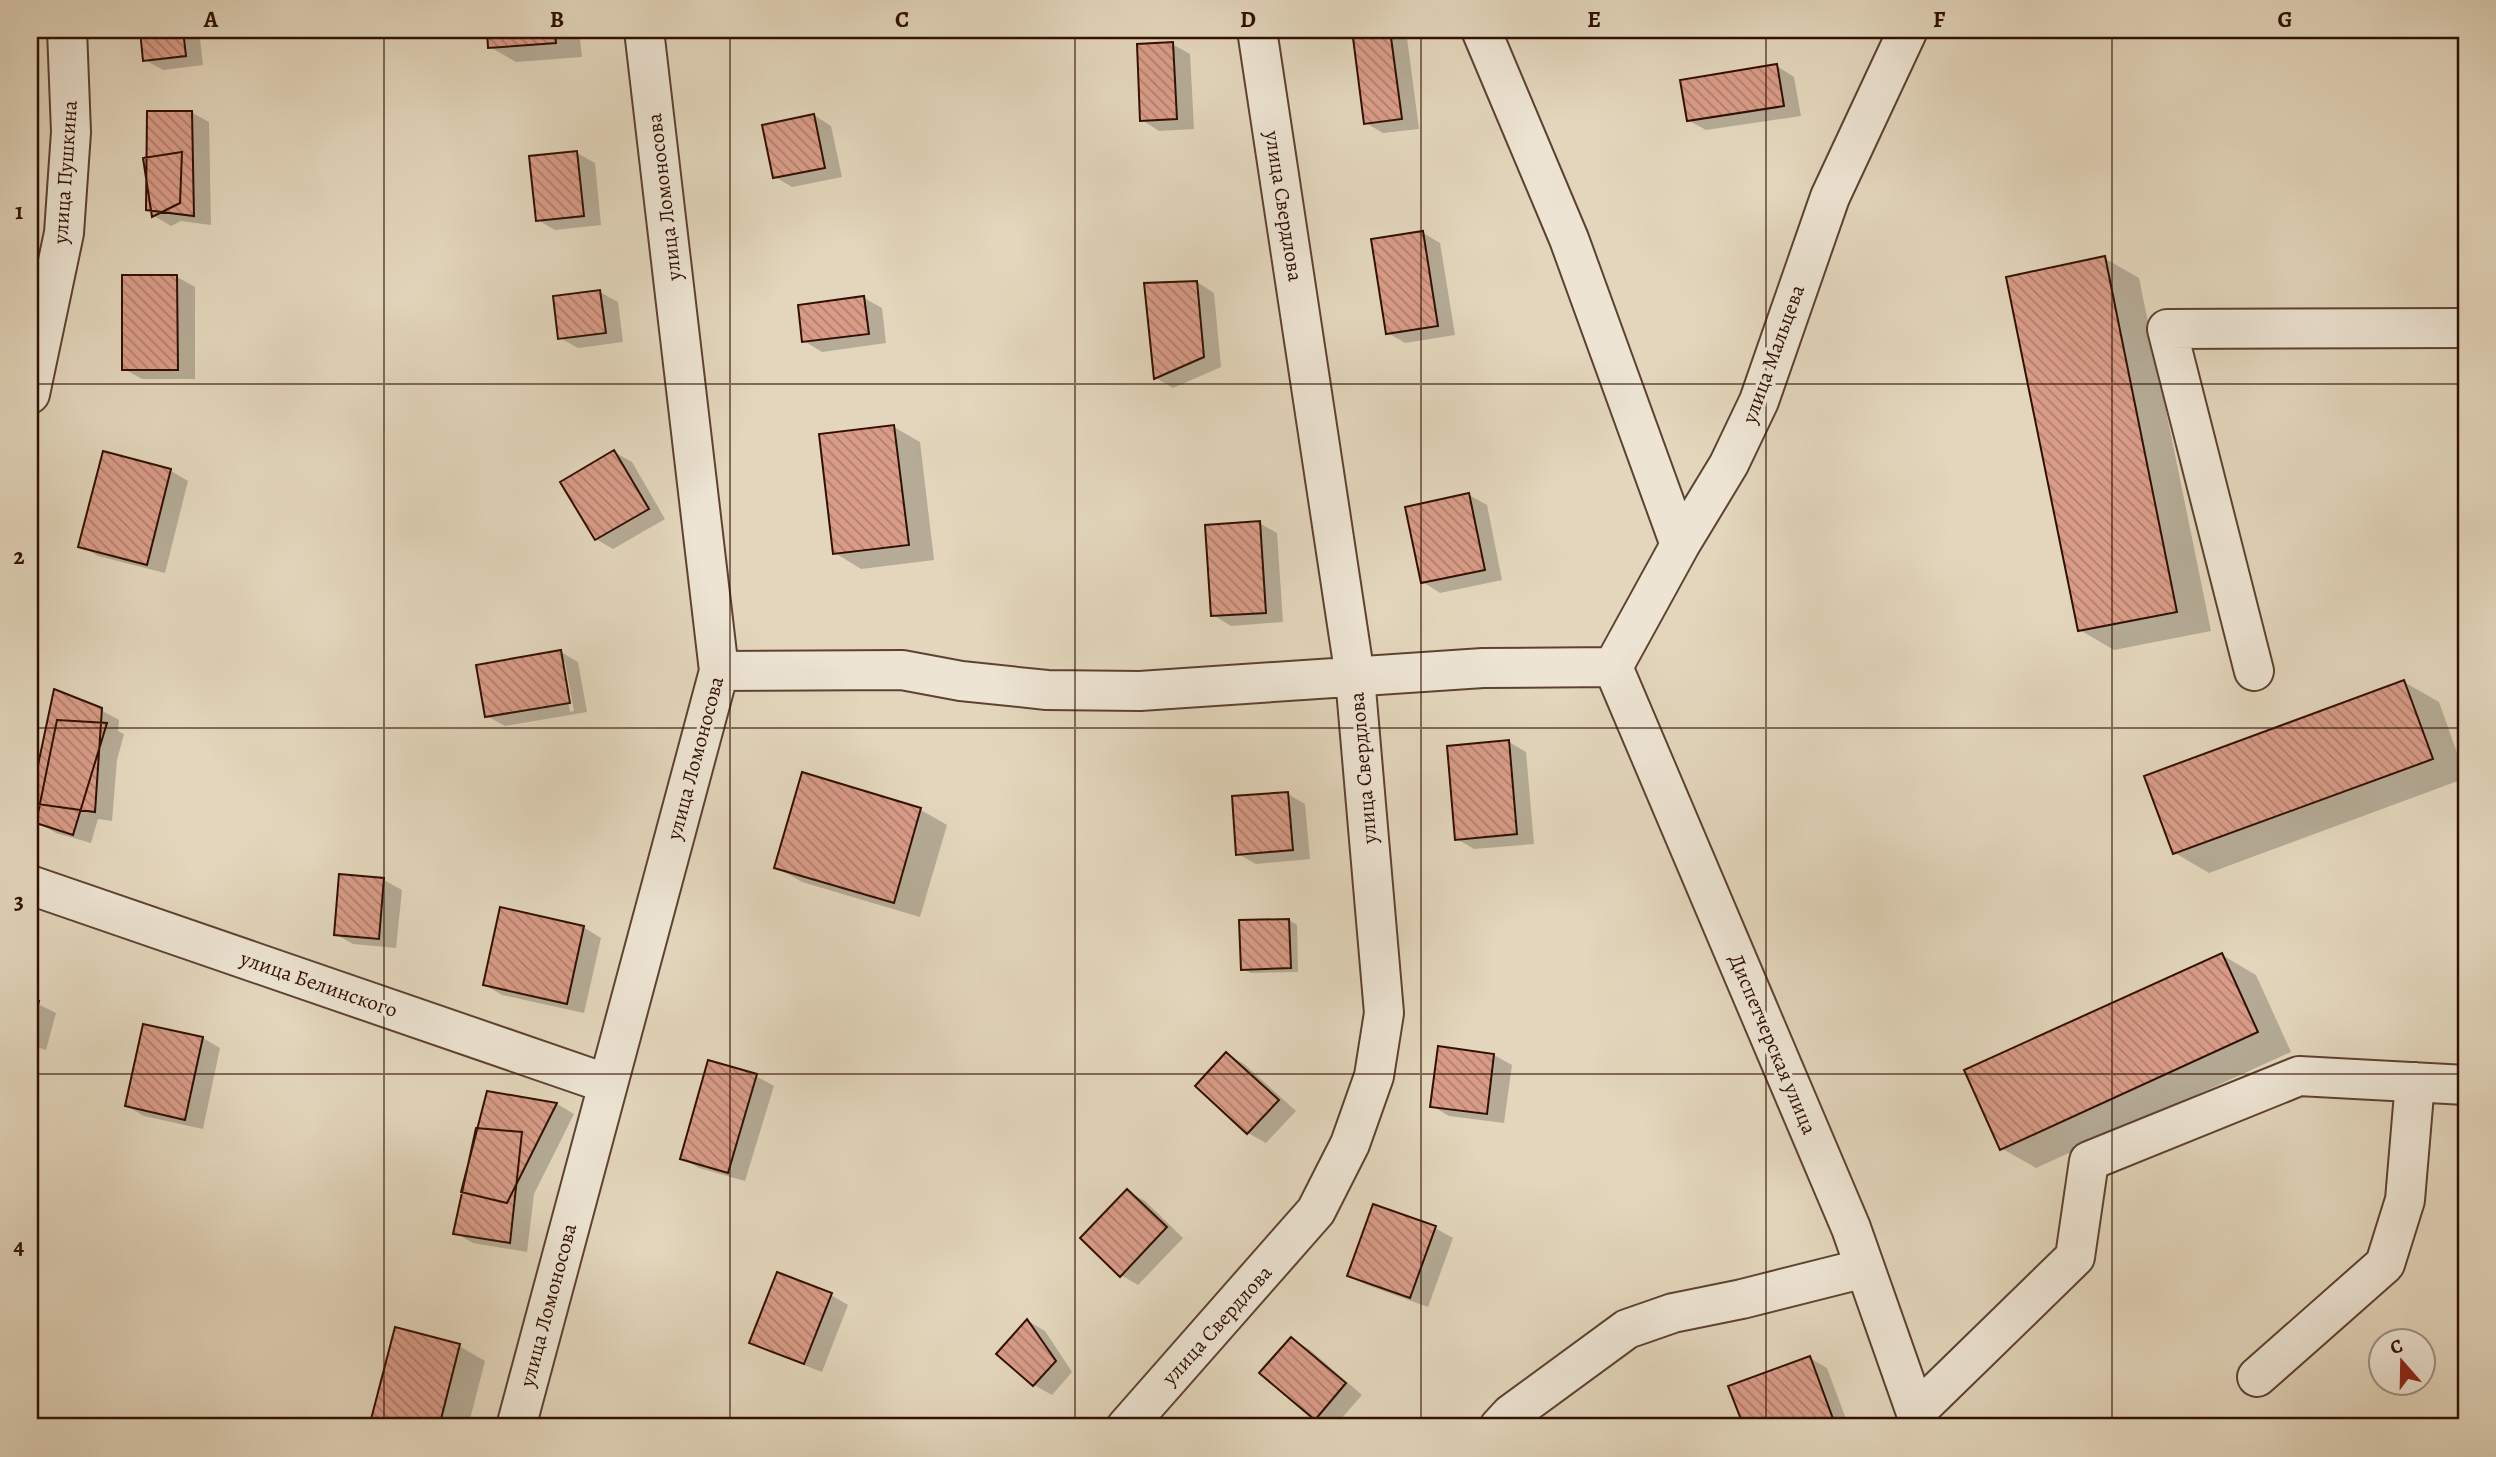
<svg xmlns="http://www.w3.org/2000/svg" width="2496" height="1457" font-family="Alegreya,serif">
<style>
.shadow{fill:#0003;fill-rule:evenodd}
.building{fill:url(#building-back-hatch);stroke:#311003;stroke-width:2}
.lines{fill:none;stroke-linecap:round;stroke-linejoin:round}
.minor-casing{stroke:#5e4231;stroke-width:42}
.minor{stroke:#ede4d3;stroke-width:38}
.grid{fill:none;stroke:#311003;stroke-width:2;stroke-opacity:0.55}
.labels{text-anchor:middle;stroke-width:7;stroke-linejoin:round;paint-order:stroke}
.street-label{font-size:21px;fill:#311003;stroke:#ede4d3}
.neatline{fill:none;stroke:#311003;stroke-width:2.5}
.grid-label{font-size:23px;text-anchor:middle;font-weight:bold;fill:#311003}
</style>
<defs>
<pattern id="building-back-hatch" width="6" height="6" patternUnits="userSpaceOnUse" patternTransform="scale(1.75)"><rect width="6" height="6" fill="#d99c88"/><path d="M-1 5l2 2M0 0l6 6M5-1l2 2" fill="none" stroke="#b17e6d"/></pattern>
</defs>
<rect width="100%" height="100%" fill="#e3d6bc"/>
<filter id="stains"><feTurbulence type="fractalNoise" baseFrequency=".00286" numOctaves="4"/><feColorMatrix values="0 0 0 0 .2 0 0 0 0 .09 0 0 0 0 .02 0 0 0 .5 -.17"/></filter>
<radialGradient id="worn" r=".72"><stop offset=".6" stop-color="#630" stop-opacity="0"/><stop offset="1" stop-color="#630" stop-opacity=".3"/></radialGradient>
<path class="shadow" d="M142,30H199L203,65L163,70L145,60Z
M489,30H579L582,57L516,62L490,47Z
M1354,30H1406L1419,129L1383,133L1366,123Z
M1172,44L1190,54L1194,129L1159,131L1142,120Z
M1777,66L1794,77L1801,116L1706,130L1688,120Z
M191,112L209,122L211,225L181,221L171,226L154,216L153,212Z
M814,115L831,126L842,177L792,187L775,177Z
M577,153L595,163L601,225L555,230L538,220Z
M1423,233L1440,243L1455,335L1405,343L1388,333Z
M2104,258L2139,278L2211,631L2114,650L2080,630Z
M177,277L195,287V379H142L124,369Z
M1197,282L1214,293L1221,367L1173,388L1156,378L1146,285Z
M600,292L618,302L623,342L578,348L560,338Z
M864,298L882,308L886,343L822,352L804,341Z
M894,427L920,442L934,560L861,569L835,553Z
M614,452L632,462L665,519L613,549L596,539Z
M104,454L171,471L188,481L165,573L98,556L80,546Z
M1469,495L1487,505L1502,580L1440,593L1423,582Z
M1259,523L1277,533L1283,622L1231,626L1213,615Z
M561,652L578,662L587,712L505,726L487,716ZM561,662H565L574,711L570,712Z
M2404,682L2439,702L2466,778L2209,873L2175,853Z
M101,710L119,720L118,731L124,734L117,760L112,821L98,819L91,843L56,833L38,822L41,807L32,802Z
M1509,742L1526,752L1534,844L1474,849L1457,839Z
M804,775L921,810L947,825L920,917L802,882L776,867Z
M1288,794L1305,804L1310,859L1256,864L1238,854Z
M341,876L384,880L402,890L396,948L353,944L335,934Z
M1289,920L1297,925L1298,972L1251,973L1243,969Z
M583,927L601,938L584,1013L502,995L485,985Z
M2222,955L2256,975L2291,1052L2036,1168L2001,1148Z
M30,1000L56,1013L46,1050L30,1045Z
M145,1026L203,1038L220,1048L203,1129L144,1116L127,1106Z
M1439,1048L1494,1055L1512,1065L1504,1123L1449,1116L1432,1106Z
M1227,1054L1244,1064L1296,1111L1266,1143L1248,1133L1197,1086Z
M756,1076L774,1086L745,1181L699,1168L682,1158Z
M488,1093L557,1104L574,1114L534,1194L527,1252L473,1243L455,1233Z
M1127,1191L1145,1201L1183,1238L1138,1285L1121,1275Z
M1435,1228L1453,1238L1428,1307L1367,1285L1349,1275Z
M831,1295L848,1305L822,1372L769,1352L752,1342Z
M1028,1321L1045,1331L1072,1372L1052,1395L1034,1385L999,1354Z
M396,1329L459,1346L485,1361L468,1427H371Z
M1291,1339L1309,1349L1362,1395L1334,1427L1316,1418Z
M1810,1358L1827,1368L1849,1427H1745L1731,1387Z"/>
<path class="building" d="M140,30H183L186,56L143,61Z
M487,30H555L556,43L488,48Z
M1352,30H1390L1402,119L1364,124Z
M1173,42L1177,119L1140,121L1137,44Z
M1777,64L1784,106L1687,121L1680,80Z
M147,111H192L194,216L146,210Z
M814,114L825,168L773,178L762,125Z
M577,151L584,216L536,221L529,156Z
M182,152L180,203L152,217L143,158Z
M1423,231L1438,326L1386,334L1371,239Z
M2105,256L2177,612L2078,631L2006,277Z
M122,275H177L178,370H122Z
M1197,281L1204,357L1154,379L1144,283Z
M600,290L606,333L558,339L553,296Z
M864,296L869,334L802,342L798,305Z
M894,425L909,545L833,554L819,434Z
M614,450L649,509L595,540L560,482Z
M103,451L171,469L147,565L78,547Z
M1469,493L1485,570L1421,583L1405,507Z
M1260,521L1266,613L1211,616L1205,525Z
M561,650L570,703L485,717L476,665Z
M2404,680L2433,759L2173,854L2144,776Z
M54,689L102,708L95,812L30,803Z
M57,720L107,723L73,835L36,823Z
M1509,740L1517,834L1455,840L1447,746Z
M802,772L921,808L894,903L774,868Z
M1288,792L1293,850L1236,855L1232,796Z
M339,874L384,878L379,939L334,935Z
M500,907L584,926L567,1004L483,985Z
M1289,919L1291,968L1241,970L1239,920Z
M2222,953L2258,1032L2000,1150L1964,1070Z
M30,999L39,1001L30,1035Z
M143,1024L203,1037L185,1120L125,1106Z
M1438,1046L1494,1054L1487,1114L1430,1107Z
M1226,1052L1279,1100L1247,1134L1195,1086Z
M708,1060L757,1074L728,1173L680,1159Z
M487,1091L557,1103L507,1203L461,1192Z
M476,1128L522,1132L510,1243L453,1234Z
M1127,1189L1167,1227L1120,1277L1080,1238Z
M1373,1204L1436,1226L1410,1298L1347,1276Z
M777,1272L832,1293L804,1364L749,1343Z
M1027,1319L1056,1361L1033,1386L996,1354Z
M395,1327L460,1344L439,1427H369Z
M1291,1337L1346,1383L1315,1420L1259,1373Z
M1810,1356L1836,1427H1744L1728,1386Z"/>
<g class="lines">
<defs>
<path id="minor" d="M1481,30L1569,239L1680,545
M30,394L64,233L71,132L67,30
M1613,667L1851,1228L1921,1427
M1613,667L1680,545L1729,464L1759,401L1830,197L1908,30
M719,671L902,670L961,681L1047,690L1140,691L1483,668L1613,667
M2254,671L2167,329L2466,328
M30,885L608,1084
M2257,1377L2385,1264L2405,1200L2415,1082
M1916,1412L2075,1257L2089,1161L2299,1076L2466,1085
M516,1427L719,671L644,30
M1126,1427L1316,1211L1350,1144L1374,1076L1384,1013L1355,677L1257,30
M1499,1427L1511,1414L1627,1329L1673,1313L1742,1299L1865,1268"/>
</defs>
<use href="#minor" class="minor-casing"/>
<use href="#minor" class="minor"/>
</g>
<path class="grid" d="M384,30V1427M730,30V1427M1075,30V1427M1421,30V1427M1766,30V1427M2112,30V1427M30,384H2466M30,728H2466M30,1074H2466"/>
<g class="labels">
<g class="street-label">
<text transform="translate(65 172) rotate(-86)" y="7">улица Пушкина</text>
<text transform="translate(664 197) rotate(-97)" y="7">улица Ломоносова</text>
<text transform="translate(1284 206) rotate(81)" y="7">улица Свердлова</text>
<text transform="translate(1773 354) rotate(-70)" y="7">улица Мальцева</text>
<text transform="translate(695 758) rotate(-75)" y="7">улица Ломоносова</text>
<text transform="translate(1363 768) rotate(-95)" y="7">улица Свердлова</text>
<text transform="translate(319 984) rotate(19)" y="7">улица Белинского</text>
<text transform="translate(1773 1044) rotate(67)" y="7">Диспетчерская улица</text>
<text transform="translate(548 1305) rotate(-75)" y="7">улица Ломоносова</text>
<text transform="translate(1217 1325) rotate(-48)" y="7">улица Свердлова</text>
</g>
</g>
<rect width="2496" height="1457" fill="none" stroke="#e3d6bc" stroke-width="77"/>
<g transform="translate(2402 1362) rotate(340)"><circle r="33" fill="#ede4d3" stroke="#a28f80" stroke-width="2"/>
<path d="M0-5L12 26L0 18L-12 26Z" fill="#8f2418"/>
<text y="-10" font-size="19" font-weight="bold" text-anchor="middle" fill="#311003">С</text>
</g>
<rect x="38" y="38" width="2420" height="1380" class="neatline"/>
<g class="grid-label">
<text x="211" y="27">A</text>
<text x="557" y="27">B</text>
<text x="902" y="27">C</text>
<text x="1248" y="27">D</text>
<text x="1594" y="27">E</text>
<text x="1939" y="27">F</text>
<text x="2285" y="27">G</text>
<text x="19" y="219">1</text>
<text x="19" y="564">2</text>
<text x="19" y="909">3</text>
<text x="19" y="1254">4</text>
</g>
<rect width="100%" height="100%" filter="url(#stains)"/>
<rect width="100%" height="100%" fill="url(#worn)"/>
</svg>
